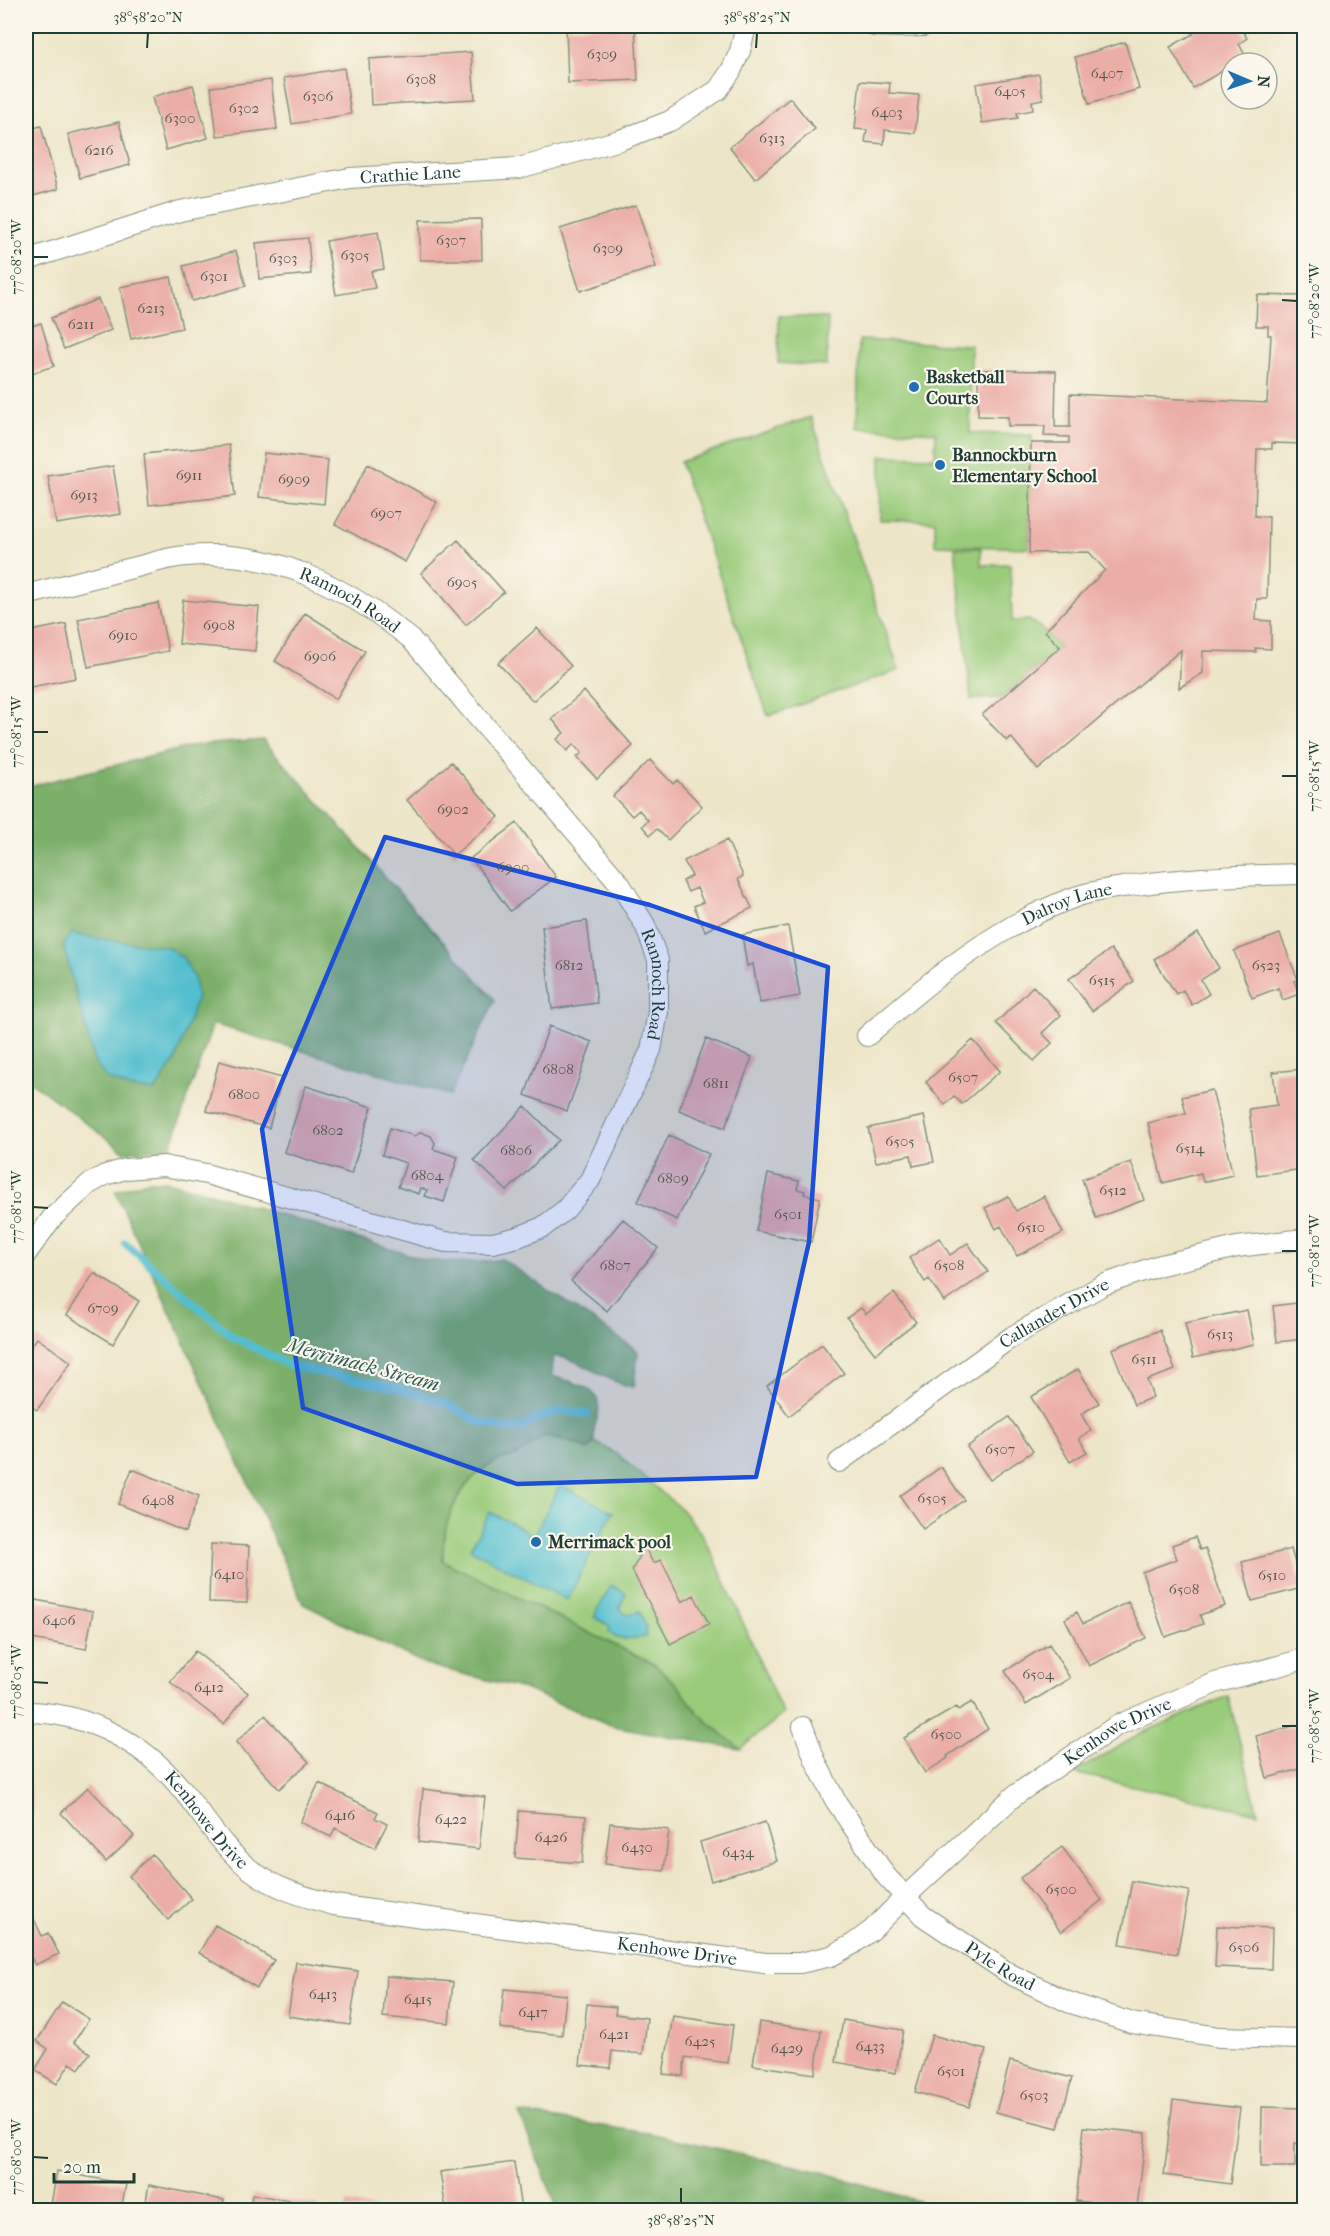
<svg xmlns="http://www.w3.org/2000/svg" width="1330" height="2236" font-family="'IM FELL French Canon',serif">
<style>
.green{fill:#9acb7a;stroke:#5c8457;stroke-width:1.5}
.forest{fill:#7baf6a;stroke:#4d764f;stroke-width:1.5}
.water{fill:#52bece;stroke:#387e81;stroke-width:1.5}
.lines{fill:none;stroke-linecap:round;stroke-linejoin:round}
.stream{stroke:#52bece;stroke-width:8}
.building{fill:#ebaea7}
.street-casing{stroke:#86917e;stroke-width:22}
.street{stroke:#fff;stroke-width:20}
.marked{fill:#1d4ed8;fill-opacity:0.2;stroke:#1d4ed8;stroke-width:4.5;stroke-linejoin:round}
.ticks{fill:none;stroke:#1f3d34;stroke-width:2}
.poi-dot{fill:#1f6fb2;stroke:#fbf7ec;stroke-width:2}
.labels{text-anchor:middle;stroke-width:4.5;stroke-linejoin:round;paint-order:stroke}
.number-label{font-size:15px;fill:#525951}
.street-label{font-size:18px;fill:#1f3d34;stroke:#fbf7ec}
.poi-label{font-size:18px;font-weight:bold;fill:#1f3d34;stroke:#fbf7ec;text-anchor:start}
.water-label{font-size:20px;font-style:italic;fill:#2c5d5a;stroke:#fbf7ec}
.neatline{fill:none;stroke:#1f3d34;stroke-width:2}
.ticks-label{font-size:15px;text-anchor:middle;fill:#1f3d34}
</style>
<rect width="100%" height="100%" fill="#fbf7ec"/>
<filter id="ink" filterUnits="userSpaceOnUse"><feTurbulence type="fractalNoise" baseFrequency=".0167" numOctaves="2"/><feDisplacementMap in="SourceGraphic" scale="12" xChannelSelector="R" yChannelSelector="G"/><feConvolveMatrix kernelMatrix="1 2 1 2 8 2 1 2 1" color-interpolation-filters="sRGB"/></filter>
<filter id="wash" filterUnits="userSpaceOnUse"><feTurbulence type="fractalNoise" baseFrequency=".008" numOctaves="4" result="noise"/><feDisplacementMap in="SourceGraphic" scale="24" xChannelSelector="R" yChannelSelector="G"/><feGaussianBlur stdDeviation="1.35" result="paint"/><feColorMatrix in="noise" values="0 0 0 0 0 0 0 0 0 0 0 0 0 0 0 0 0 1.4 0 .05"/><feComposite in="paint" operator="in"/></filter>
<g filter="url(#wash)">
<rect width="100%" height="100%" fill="#ede5c7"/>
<path class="green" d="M779,316L828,318L827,366L778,363Z
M859,340L971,345L970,433L1032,435L1029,548L935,545V521L880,520L881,456L935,457L936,432L857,428Z
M811,417L899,670L768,716L680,462Z
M955,548H981V565L1010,564L1012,621L1029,620L1045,631L1060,647L1001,698L971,699Z
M544,1436L580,1445L587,1450L595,1442L617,1454L680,1508L700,1532L715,1559L783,1714L740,1749L699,1714L678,1686L655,1665L443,1561C441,1520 460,1478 499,1460C504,1458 511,1458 517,1455C526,1450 535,1442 544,1436Z
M1228,1696L1258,1813L1073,1773L1144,1732Z"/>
<path class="forest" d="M263,740L495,1000L450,1095L213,1024L169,1152L154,1150L125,1152L26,1078V787L197,745Z
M147,1181H165L197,1189L426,1260C453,1263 476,1264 502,1259L638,1351L634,1387C604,1382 585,1359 553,1356L552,1376C571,1382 605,1387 598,1414C596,1425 592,1430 595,1442L587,1450L580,1445L544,1436C535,1443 527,1450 517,1455C511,1457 505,1458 499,1460C460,1478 441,1520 443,1561L655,1665L678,1686L699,1714L740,1749L613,1726L524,1689L427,1665L303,1604L115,1191Z
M519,2113L654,2134L826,2173L947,2210H558Z"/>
<path class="water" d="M72,933L86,937L167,947L183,958L194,978L197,997L176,1059L155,1091L130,1088L107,1079L95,1063L63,945Z
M560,1485L613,1512L567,1600L470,1549L490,1512L534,1535Z
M611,1585L626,1593L619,1609L628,1615L639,1611L646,1626V1637C632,1637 619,1644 609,1632L610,1626L594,1617Z"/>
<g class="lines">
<path class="stream" d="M125,1243L232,1336L290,1366L398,1388L447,1404L477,1421L503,1428L519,1429L544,1415L564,1411L587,1414"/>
</g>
<g id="blocks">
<path class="building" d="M635,26L638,80L568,83L566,27Z
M1197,26H1212L1213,27L1216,26H1240L1247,38L1239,44L1246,57L1236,63H1231V66L1193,88L1170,47L1193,34L1190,30Z
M1125,42L1139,89L1089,104L1075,57Z
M471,52L475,99L371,105L369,59Z
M344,68L351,114L292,124L284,78Z
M1039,74L1043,99L1032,101L1033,110L1017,113L1018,118L982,123L976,84Z
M271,80L277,129L217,136L211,87Z
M860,81L890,83L889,93L919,95L915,133L885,130L884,144L865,142L867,130L855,129Z
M193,85L208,138L166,150L152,97Z
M790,98L815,129L755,179L730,147Z
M119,122L130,165L80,178L68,134Z
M41,126L58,189L26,198V130Z
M636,205L656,267L580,291L560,229Z
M481,219L482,260H420V220Z
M378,232L384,269L371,271L375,288L336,295L326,241Z
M308,238L311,274L259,279L256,243Z
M236,251L246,286L192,301L183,266Z
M171,277L182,328L131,339L120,287Z
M1257,295L1304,296V444L1272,443V449H1257L1255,516L1269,517L1267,599H1257L1256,620L1271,621V649L1255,648L1256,652L1203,651V673L1179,688L1181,650L1038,770L1011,737L1007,741L982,715L1060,647L1045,631L1105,570L1089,552L1029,553L1031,443H1069V437L1044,436L1045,426H1008V417L978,416V370L1056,371L1055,427H1070V394L1267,403L1271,335H1268V326H1256Z
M98,299L111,330L64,349L51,318Z
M41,323L54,366L26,375V328Z
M229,445L235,496L149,505L144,454Z
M264,453L328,460L324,504L259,497Z
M368,464L437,502L405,562L335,524Z
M113,466L121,514L56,524L48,476Z
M458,540L504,592L466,625L421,573Z
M183,600L259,607L255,651L179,644Z
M158,603L168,651L88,667L78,619Z
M305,613L365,651L336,699L275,661Z
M66,624L76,678L26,688V632Z
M537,628L571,666L533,701L498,663Z
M584,691L633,746L597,779L577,757L582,753L574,744L567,751L557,739L564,733L552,719Z
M650,760L673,784L677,780L702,806L668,840L657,829L650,835L642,826L648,820L639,810L632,816L613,796Z
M451,762L499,817L454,855L407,800Z
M517,823L556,877L510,911L471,858Z
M727,840L743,876L738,879L752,908L705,931L694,906L703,902L697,888L688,892L683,881L692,876L684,861Z
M587,921L597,1003L552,1009L542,927Z
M788,926L800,996L760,1003L753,964L747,966L742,935Z
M1198,933L1219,968L1201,980L1209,994L1192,1005L1183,990L1176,994L1154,959Z
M1280,934L1298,980L1294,981L1299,994L1283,1000L1278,988L1252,998L1234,951Z
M1111,949L1134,981L1092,1011L1069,979Z
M1033,986L1061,1015L1042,1033L1052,1043L1034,1061L996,1023Z
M549,1026L592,1042L567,1111L525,1095Z
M706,1039L752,1057L725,1128L679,1110Z
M973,1040L1000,1071L962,1104L954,1096L945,1105L926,1082Z
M219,1061L282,1078L269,1128L206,1111Z
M1304,1069V1169L1257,1175L1249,1109L1277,1105L1273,1072Z
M306,1086L372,1107L351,1174L284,1152Z
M1212,1090L1233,1175L1203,1182L1201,1173L1163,1183L1148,1123L1186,1113L1182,1097Z
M525,1106L559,1140L507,1191L474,1160Z
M924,1116L934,1162L913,1166L911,1155L876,1162L868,1128Z
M390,1128L415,1136L421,1132L431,1136L435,1143L433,1149L458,1157L444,1202L425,1196L427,1190L421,1188L419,1194L398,1187L406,1163L382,1155Z
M669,1135L709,1154L677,1220L638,1202Z
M1131,1162L1144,1200L1096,1218L1082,1179Z
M768,1174L799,1181L797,1189L805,1191L804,1194L820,1198L811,1242L756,1231Z
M1008,1196L1016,1211L1044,1196L1063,1233L1017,1256L1001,1226L996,1229L985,1208Z
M623,1219L658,1248L607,1311L571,1281Z
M939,1238L950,1255L968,1243L988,1272L944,1302L929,1279L925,1282L909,1258Z
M94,1273L139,1301L113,1344L67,1315Z
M894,1293L916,1322L875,1354L847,1318L861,1308L866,1314Z
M1304,1302V1339L1277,1342L1273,1306Z
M1247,1310L1254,1344L1193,1358L1185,1323Z
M1160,1330L1175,1370L1147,1380L1153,1397L1134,1405L1112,1349Z
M37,1338L71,1362L37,1410L26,1402V1354Z
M822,1344L844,1373L789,1416L767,1386Z
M1078,1369L1099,1403L1081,1414L1091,1431L1079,1438L1087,1452L1070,1462L1031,1397Z
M1009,1417L1033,1451L990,1480L967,1447Z
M941,1467L964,1500L923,1529L900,1496Z
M132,1469L199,1496L185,1532L118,1504Z
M1195,1537L1200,1550L1205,1548L1225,1606L1200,1615L1203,1624L1165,1637L1142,1572L1177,1559L1172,1545Z
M211,1544L249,1546L247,1603L209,1602Z
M645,1547L653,1563L661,1560L682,1602L694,1595L709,1624L670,1644L632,1570Z
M1291,1549L1302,1588L1252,1601L1242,1562Z
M31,1599L93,1611L86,1649L26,1638Z
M1128,1602L1146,1638L1089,1666L1065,1619L1077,1612L1083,1624Z
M1049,1644L1070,1678L1026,1705L1005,1671Z
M195,1651L248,1693L224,1724L170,1682Z
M972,1702L988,1729L947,1756L948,1758L925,1773L904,1738L956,1707L958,1710Z
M265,1715L309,1762L279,1789L236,1742Z
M1304,1723V1768L1267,1778L1256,1736Z
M27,1772L33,1811L26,1812V1773Z
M319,1783L378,1812L375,1818L387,1824L375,1848L335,1828L331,1837L300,1822Z
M88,1787L134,1836L106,1862L61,1813Z
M423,1789L485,1797L479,1849L418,1842Z
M519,1811L586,1816L582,1863L515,1858Z
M765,1822L777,1861L711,1881L700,1842Z
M610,1823L669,1830L664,1871L605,1864Z
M1062,1847L1102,1900L1061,1932L1020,1878Z
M152,1854L192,1899L168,1920L129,1876Z
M1132,1881L1189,1891L1177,1954L1120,1944Z
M26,1902L42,1936L48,1933L59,1954L35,1965L26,1947Z
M215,1925L274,1960L257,1988L199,1953Z
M1217,1926L1272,1928L1271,1969L1215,1967Z
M1300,1927H1304V1967H1300Z
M296,1962L358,1971L350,2025L288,2016Z
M386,1976L453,1982L449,2023L383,2017Z
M504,1989L566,1995L562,2035L500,2028Z
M62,2002L89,2019L74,2042L90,2053L79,2069L70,2063L57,2084L35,2070L48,2049L37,2041Z
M587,2004L616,2007L615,2014L647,2018L643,2054L612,2051L610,2068L580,2065Z
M673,2016L733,2025L728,2063L685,2057L683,2076L663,2074Z
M843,2020L903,2030L896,2073L836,2062Z
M759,2022L821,2031L815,2074L753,2065Z
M932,2035L986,2050L969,2107L915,2092Z
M1010,2061L1072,2078L1058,2128L996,2112Z
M1173,2100L1240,2108L1230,2184L1164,2175Z
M1262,2107L1304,2108V2144L1295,2143V2167H1261Z
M1084,2127L1146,2133L1137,2208L1076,2201Z
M514,2162L521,2210H446L440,2172Z
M57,2171L126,2184L121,2210H50Z
M149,2185L224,2200L222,2210H144Z
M252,2194L318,2206L317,2210H250Z
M347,2203L378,2209V2210H346Z"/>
</g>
</g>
<g filter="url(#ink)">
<use href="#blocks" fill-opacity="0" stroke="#86917e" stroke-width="1.5"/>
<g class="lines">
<defs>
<g id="street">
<path d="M874,26L898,27L923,26"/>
<path id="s1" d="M26,262L39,256L180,211L350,178L519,168L620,140L670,121L718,90L731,71L740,51L746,26"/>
<path id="s2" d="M26,595C61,586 97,577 132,568C150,564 168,557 186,556C273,548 345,586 411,639L620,884L645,925L658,960V1012L651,1050L590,1180L565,1210L543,1227L518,1237L493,1243L445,1242L206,1174L164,1166L126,1169L105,1175L89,1184L52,1218L26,1254"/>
<path id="s3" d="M867,1036C929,981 998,924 1078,896C1097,890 1117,888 1136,885C1192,877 1248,875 1304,874"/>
<path id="s4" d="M839,1462L1013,1336L1103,1285L1157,1266L1237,1247L1304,1239"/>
<path id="s5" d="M26,1712C80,1712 134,1737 171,1777C199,1807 218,1845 251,1870C275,1889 306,1897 334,1905L765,1963H800L831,1956L853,1944L872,1930L905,1897L1014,1796L1116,1726L1215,1683L1304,1659"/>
<path id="s6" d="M803,1727L815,1760L835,1800L886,1876L923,1916L1010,1974L1068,2002L1132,2023L1219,2037L1304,2039"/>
</g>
</defs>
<use href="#street" class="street-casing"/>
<use href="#street" class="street"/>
</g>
</g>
<path class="marked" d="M385,837L650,905L828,967L809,1242L756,1477L517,1484L303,1408L262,1129Z"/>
<path class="ticks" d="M147,48L148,33M756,48L757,33M33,257H48M1282,300L1297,301M33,732H48M1282,776H1297M33,1207L48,1208M1282,1251H1297M33,1682L48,1683M1282,1726H1297M33,2157L48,2158M681,2203V2188"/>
<g class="poi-dot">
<circle cx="914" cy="387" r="6"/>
<circle cx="940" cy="465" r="6"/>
<circle cx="536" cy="1542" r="6"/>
</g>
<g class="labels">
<g class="number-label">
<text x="602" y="59">6309</text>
<text x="1107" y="78">6407</text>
<text x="421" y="84">6308</text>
<text x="1010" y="96">6405</text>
<text x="318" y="101">6306</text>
<text x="244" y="113">6302</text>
<text x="887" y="117">6403</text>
<text x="180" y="123">6300</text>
<text x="772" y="143">6313</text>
<text x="99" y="155">6216</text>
<text x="451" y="245">6307</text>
<text x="608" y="253">6309</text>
<text x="355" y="260">6305</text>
<text x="283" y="263">6303</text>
<text x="214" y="281">6301</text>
<text x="151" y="313">6213</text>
<text x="81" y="329">6211</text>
<text x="189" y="480">6911</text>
<text x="294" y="484">6909</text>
<text x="84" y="500">6913</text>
<text x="386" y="518">6907</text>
<text x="462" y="587">6905</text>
<text x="219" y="630">6908</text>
<text x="123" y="640">6910</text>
<text x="320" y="661">6906</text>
<text x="453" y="814">6902</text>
<text x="513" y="872">6900</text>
<text x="569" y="970">6812</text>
<text x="1266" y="970">6523</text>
<text x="1102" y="985">6515</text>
<text x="558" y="1074">6808</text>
<text x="963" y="1082">6507</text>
<text x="716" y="1088">6811</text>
<text x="244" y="1099">6800</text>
<text x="328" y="1135">6802</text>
<text x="900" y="1146">6505</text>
<text x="1190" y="1153">6514</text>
<text x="516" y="1155">6806</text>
<text x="427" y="1180">6804</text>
<text x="673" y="1183">6809</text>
<text x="1113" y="1195">6512</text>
<text x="788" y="1219">6501</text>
<text x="1031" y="1232">6510</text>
<text x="615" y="1270">6807</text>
<text x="949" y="1270">6508</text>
<text x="103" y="1313">6709</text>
<text x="1220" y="1339">6513</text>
<text x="1144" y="1364">6511</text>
<text x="1000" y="1454">6507</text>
<text x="932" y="1503">6505</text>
<text x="158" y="1505">6408</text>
<text x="229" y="1579">6410</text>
<text x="1272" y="1580">6510</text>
<text x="1184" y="1594">6508</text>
<text x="59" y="1625">6406</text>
<text x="1038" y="1679">6504</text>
<text x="209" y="1692">6412</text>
<text x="946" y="1739">6500</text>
<text x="340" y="1820">6416</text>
<text x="451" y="1824">6422</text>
<text x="551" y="1842">6426</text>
<text x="637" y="1852">6430</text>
<text x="738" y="1857">6434</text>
<text x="1061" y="1894">6500</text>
<text x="1244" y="1952">6506</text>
<text x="323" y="1999">6413</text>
<text x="418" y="2004">6415</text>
<text x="533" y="2017">6417</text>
<text x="614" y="2039">6421</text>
<text x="700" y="2046">6425</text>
<text x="870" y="2051">6433</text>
<text x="787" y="2053">6429</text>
<text x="951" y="2076">6501</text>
<text x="1034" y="2100">6503</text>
</g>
<g class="street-label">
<text dy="6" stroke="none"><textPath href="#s1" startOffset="396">Crathie Lane</textPath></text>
<text dy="6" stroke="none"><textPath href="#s2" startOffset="338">Rannoch Road</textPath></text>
<text dy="6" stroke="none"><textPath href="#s3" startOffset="242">Dalroy Lane</textPath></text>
<text dy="6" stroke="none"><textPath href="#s2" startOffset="842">Rannoch Road</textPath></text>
<text dy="6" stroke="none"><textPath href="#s4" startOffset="262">Callander Drive</textPath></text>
<text dy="6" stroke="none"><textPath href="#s5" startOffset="1245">Kenhowe Drive</textPath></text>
<text dy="6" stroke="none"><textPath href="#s5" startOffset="219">Kenhowe Drive</textPath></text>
<text dy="6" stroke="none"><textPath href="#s5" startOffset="723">Kenhowe Drive</textPath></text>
<text dy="6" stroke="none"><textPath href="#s6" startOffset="318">Pyle Road</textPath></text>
</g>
<g class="poi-label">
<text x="926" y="383">Basketball<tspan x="926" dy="21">Courts</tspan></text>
<text x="952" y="461">Bannockburn<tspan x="952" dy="21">Elementary School</tspan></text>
<text x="548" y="1548">Merrimack pool</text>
</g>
<g class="water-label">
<text transform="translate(363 1364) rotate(15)" y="7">Merrimack Stream</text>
</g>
</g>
<rect width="1330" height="2236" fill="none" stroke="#fbf7ec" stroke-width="66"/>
<g transform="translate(1249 81) rotate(92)"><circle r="28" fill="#fbf7ec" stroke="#a3ada2" stroke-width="1.5"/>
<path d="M0-4.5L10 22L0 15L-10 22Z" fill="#1f6fb2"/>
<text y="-9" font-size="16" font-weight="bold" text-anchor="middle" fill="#1f3d34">N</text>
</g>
<path d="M54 2173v9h80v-9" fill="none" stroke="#1f3d34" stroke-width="3"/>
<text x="63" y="2173" font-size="18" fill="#1f3d34" stroke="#fbf7ec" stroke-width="4.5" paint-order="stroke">20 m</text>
<rect x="33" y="33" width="1264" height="2170" class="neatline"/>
<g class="ticks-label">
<text x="148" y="22">38°58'20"N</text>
<text x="757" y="22">38°58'25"N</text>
<text transform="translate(16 257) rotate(-90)" y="5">77°08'20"W</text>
<text transform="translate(1314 301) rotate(-90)" y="5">77°08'20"W</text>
<text transform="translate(16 732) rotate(-90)" y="5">77°08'15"W</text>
<text transform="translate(1314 776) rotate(-90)" y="5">77°08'15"W</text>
<text transform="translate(16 1207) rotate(-90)" y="5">77°08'10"W</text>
<text transform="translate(1314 1251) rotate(-90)" y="5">77°08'10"W</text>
<text transform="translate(16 1682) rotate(-90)" y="5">77°08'05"W</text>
<text transform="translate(1314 1726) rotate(-90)" y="5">77°08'05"W</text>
<text transform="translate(16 2157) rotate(-90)" y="5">77°08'00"W</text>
<text x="681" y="2225">38°58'25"N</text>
</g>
</svg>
